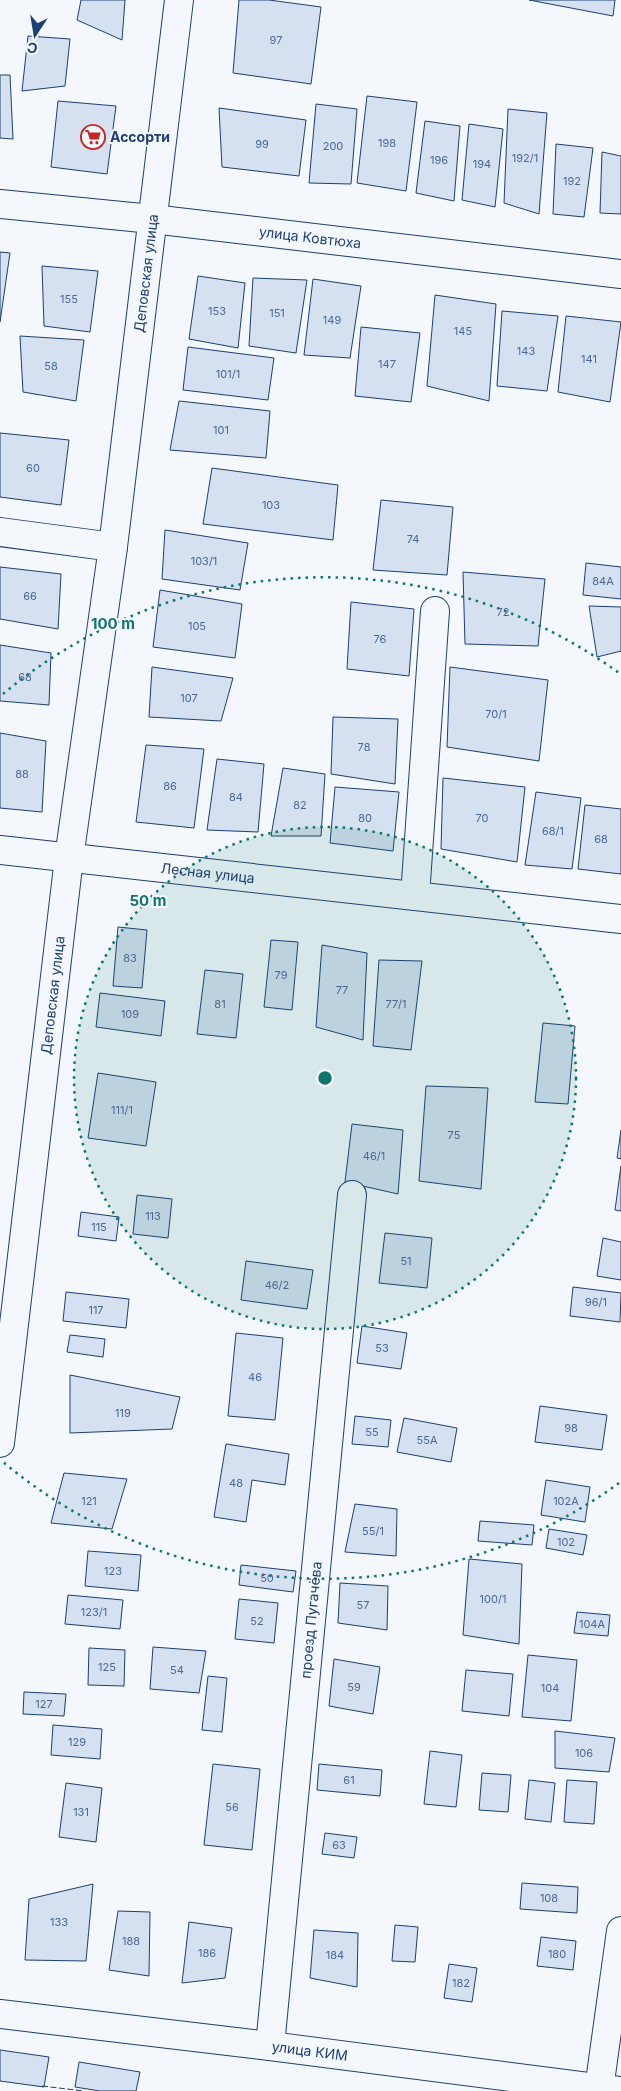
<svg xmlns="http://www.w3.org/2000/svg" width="621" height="2091" font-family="Inter,sans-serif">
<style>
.building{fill:#d5e0f0;stroke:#1d3f73}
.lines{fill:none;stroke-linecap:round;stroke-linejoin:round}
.minor-casing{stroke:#1d3f73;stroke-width:30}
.minor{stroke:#f4f7fb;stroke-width:28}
.fence{stroke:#1d3f73;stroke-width:1;stroke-dasharray:6 2.5;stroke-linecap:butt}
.ring{fill:none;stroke:#0f766e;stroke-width:2.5;stroke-dasharray:2.5 5}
.labels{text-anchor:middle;stroke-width:4;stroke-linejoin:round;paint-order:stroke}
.number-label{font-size:11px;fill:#4b6792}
.poi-label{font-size:14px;font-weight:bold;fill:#1d3f73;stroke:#f4f7fb;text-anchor:start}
.street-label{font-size:14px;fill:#1d3f73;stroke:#f4f7fb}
.centre{fill:#0f766e;stroke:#f4f7fb;stroke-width:2.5}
.ring-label{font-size:15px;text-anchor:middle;font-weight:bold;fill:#0f766e;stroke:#f4f7fb;stroke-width:4;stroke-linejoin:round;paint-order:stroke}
</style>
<rect width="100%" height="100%" fill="#f4f7fb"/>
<path class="building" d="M81,0H125L122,40L77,20Z
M239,0H269L321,7L311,84L233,73Z
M529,0H615L613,16Z
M28,36L70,39L65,86L22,91Z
M0,75H10L13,139L0,138Z
M367,96L417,102L406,191L357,183Z
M58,101L116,106L107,174L51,167Z
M316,104L357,109L351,184L309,183Z
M219,108L306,120L299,176L222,167Z
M508,109L547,113L539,214L504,203Z
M425,121L460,126L454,201L416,193Z
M469,124L503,129L495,207L462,200Z
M556,144L593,148L584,217L553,214Z
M602,152L621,156V214L600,213Z
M0,252L10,253L0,322Z
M42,266L98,271L90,332L44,326Z
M198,276L245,283L238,348L189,339Z
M253,278L307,280L296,353L249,346Z
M313,279L361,286L350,358L304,355Z
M435,295L496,304L489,401L427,386Z
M502,311L558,316L547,391L497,386Z
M566,316L621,322L610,402L558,392Z
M361,327L420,333L411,402L355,396Z
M20,336L84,340L76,401L23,392Z
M188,347L274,358L268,400L183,390Z
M179,401L270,411L266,458L170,450Z
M0,433L69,440L61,505L0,497Z
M212,468L338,485L333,540L203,524Z
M381,500L453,507L447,575L373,570Z
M165,530L248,543L240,590L162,579Z
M586,563L621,567V599L583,595Z
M0,567L61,574L58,629L0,619Z
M463,572L545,579L538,646L465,644Z
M160,590L242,604L235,658L153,647Z
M351,602L414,609L409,676L347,669Z
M589,606L621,607V651L597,657Z
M0,645L51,653L49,705L0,701Z
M152,667L233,678L221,721L149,717Z
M450,667L548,680L539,761L447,747Z
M333,717L398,719L395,784L331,774Z
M0,733L46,741L42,812L0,808Z
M146,745L204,749L194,828L136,822Z
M217,759L264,764L258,832L207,830Z
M283,768L325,774L321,836H271Z
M443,778L525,787L517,862L441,849Z
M335,787L399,792L393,851L330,843Z
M536,792L581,798L572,869L525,865Z
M585,805L621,809V874L578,869Z
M118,927L147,930L142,988L113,986Z
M271,940L298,942L292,1010L264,1007Z
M322,945L367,953L363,1040L316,1027Z
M379,960L422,961L411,1050L373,1046Z
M205,970L243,974L236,1038L197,1034Z
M100,993L165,1001L161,1036L96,1027Z
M543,1023L575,1026L568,1104L535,1102Z
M98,1073L156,1082L146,1146L88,1138Z
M426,1086L488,1088L481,1189L419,1181Z
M352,1124L403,1130L398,1194L345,1182Z
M621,1130V1159L617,1158Z
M621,1166V1211L615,1210Z
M137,1195L172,1199L168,1238L133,1234Z
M81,1212L119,1217L116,1241L78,1236Z
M385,1233L432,1238L427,1288L379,1283Z
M603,1238L621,1242V1280L597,1276Z
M246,1261L313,1270L307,1309L241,1300Z
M573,1287L621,1293L620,1322L570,1316Z
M66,1292L129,1299L126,1328L63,1321Z
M362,1326L407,1333L401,1369L357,1363Z
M236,1333L283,1338L275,1420L228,1416Z
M70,1335L105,1339L103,1357L67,1352Z
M70,1375L180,1397L172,1429L70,1433Z
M540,1406L607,1415L602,1450L535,1442Z
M355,1416L391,1420L388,1447L352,1444Z
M404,1418L457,1428L451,1462L397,1452Z
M226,1444L289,1454L285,1485L252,1480L246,1522L214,1517Z
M64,1473L127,1479L112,1529L51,1523Z
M546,1480L590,1487L585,1522L541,1515Z
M355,1504L397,1509L396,1556L345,1552Z
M480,1521L534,1525L532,1545L478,1541Z
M549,1529L587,1535L583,1555L546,1548Z
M88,1551L141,1555L138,1591L85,1586Z
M469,1559L522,1564L519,1644L463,1635Z
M241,1565L296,1571L293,1592L239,1585Z
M340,1583L388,1586L387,1630L338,1623Z
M68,1595L123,1600L120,1629L65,1624Z
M239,1599L278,1603L274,1643L235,1639Z
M577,1612L610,1615L608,1636L574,1633Z
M153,1647L206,1651L199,1693L150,1689Z
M89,1648L125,1650L124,1686L88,1685Z
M528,1655L577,1660L571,1721L522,1717Z
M334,1659L380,1667L373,1714L329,1706Z
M466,1670L513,1674L509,1716L462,1711Z
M208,1676L227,1678L222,1732L202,1730Z
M24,1692L66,1694L64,1716L23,1714Z
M53,1725L102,1729L100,1759L51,1755Z
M555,1731L615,1738L609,1772L555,1768Z
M430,1751L462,1755L456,1807L424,1804Z
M213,1764L260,1769L252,1850L204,1845Z
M319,1764L382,1770L380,1796L317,1790Z
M482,1773L511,1775L508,1812L479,1810Z
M529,1780L555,1783L551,1822L525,1819Z
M567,1780L597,1782L594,1824L564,1822Z
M66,1783L102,1788L96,1842L59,1837Z
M325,1833L357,1837L354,1858L322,1854Z
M522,1883L578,1887L577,1913L520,1909Z
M93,1884L86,1961L25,1960L29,1899Z
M118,1911L150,1912L149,1976L109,1970Z
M189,1922L232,1928L225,1978L182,1983Z
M395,1925L418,1927L415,1962L392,1961Z
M314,1930L358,1933L357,1987L310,1978Z
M541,1937L576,1941L573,1970L537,1966Z
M449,1964L477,1968L472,2002L444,1998Z
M0,2050L49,2057L44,2087L0,2081Z
M79,2062L140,2072L136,2091H100L75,2087Z"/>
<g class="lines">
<defs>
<g id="minor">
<path id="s1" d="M0,204L152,219L621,274"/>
<path d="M0,532L113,547"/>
<path id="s2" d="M0,850L621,919"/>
<path d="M415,896L435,611"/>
<path id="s3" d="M0,1443L69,858L113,547L179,0"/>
<path id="s4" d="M0,2014L270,2046L620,2091"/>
<path id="s5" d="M270,2046L352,1195"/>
<path d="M599,2089L621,1931"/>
</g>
</defs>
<use href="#minor" class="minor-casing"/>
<use href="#minor" class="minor"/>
<path class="fence" d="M42,2086L84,2091"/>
</g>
<circle cx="325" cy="1078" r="251" fill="#0f766e" fill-opacity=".12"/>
<g class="ring">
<circle cx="325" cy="1078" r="251"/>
<path d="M619 1483A501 501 0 0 1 3 1462M3 694A501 501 0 0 1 619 673"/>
</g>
<defs>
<symbol id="supermarket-ring" viewBox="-11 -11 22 22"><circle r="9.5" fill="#f4f7fb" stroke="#c62828" stroke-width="1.5"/><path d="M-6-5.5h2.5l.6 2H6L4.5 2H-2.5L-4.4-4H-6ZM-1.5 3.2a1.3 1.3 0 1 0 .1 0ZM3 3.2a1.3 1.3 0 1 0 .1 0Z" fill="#c62828"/></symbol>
</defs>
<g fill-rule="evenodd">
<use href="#supermarket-ring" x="79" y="123" width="28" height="28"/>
</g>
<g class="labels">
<g class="number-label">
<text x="276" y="44">97</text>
<text x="387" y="147">198</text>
<text x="262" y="148">99</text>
<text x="333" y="150">200</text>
<text x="525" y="162">192/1</text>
<text x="439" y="164">196</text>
<text x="482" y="168">194</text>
<text x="572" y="185">192</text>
<text x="69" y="303">155</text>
<text x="217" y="315">153</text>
<text x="277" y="317">151</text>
<text x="332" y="324">149</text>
<text x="463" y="335">145</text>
<text x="526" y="355">143</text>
<text x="589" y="363">141</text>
<text x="387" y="368">147</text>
<text x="51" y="370">58</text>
<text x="228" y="378">101/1</text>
<text x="221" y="434">101</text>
<text x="33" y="472">60</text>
<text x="271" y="509">103</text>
<text x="413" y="543">74</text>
<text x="204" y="565">103/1</text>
<text x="603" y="585">84А</text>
<text x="30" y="600">66</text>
<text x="503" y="616">72</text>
<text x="197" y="630">105</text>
<text x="380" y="643">76</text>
<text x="25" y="681">68</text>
<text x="189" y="702">107</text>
<text x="496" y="718">70/1</text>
<text x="364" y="751">78</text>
<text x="22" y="778">88</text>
<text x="170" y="790">86</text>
<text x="236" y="801">84</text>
<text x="300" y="809">82</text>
<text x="365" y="822">80</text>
<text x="482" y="822">70</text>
<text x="553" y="835">68/1</text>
<text x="601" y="843">68</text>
<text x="130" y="962">83</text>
<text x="281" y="979">79</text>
<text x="342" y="994">77</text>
<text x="220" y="1008">81</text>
<text x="396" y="1008">77/1</text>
<text x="130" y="1018">109</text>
<text x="122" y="1114">111/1</text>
<text x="454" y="1139">75</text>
<text x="374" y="1160">46/1</text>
<text x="153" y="1220">113</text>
<text x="99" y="1231">115</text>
<text x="406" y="1265">51</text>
<text x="277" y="1289">46/2</text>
<text x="596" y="1306">96/1</text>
<text x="96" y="1314">117</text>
<text x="382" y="1352">53</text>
<text x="255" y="1381">46</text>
<text x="123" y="1417">119</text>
<text x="571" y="1432">98</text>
<text x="372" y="1436">55</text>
<text x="427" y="1444">55А</text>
<text x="236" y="1487">48</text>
<text x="89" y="1505">121</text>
<text x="566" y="1505">102А</text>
<text x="373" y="1535">55/1</text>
<text x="566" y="1546">102</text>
<text x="113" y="1575">123</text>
<text x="267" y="1582">50</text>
<text x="493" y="1603">100/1</text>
<text x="363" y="1609">57</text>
<text x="94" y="1616">123/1</text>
<text x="257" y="1625">52</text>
<text x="592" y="1628">104А</text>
<text x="107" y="1671">125</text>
<text x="177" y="1674">54</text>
<text x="354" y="1691">59</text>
<text x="550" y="1692">104</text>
<text x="44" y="1708">127</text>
<text x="77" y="1746">129</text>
<text x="584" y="1757">106</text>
<text x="349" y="1784">61</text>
<text x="232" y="1811">56</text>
<text x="81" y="1816">131</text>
<text x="339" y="1849">63</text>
<text x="549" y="1902">108</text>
<text x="59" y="1926">133</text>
<text x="131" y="1945">188</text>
<text x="207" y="1957">186</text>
<text x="557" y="1958">180</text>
<text x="335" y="1959">184</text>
<text x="461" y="1987">182</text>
</g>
<g class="poi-label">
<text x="110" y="142">Ассорти</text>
</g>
<g class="street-label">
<text dy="5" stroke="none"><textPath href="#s1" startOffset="312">улица Ковтюха</textPath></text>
<text dy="5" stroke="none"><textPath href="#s3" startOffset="1179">Деповская улица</textPath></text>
<text dy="5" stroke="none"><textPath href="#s2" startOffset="209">Лесная улица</textPath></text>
<text dy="5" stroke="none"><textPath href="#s3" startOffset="451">Деповская улица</textPath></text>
<text dy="5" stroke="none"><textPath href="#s5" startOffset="428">проезд Пугачёва</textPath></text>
<text dy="5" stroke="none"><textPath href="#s4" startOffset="312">улица КИМ</textPath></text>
</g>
</g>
<circle cx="325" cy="1078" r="8" class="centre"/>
<g class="ring-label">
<text x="113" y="629">100 m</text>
<text x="148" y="906">50 m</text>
</g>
<g transform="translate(35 35) rotate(192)" stroke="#f4f7fb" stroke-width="4" paint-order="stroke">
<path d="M0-4L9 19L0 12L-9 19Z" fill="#1d3f73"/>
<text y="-8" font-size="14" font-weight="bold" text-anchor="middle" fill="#1d3f73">С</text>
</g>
</svg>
